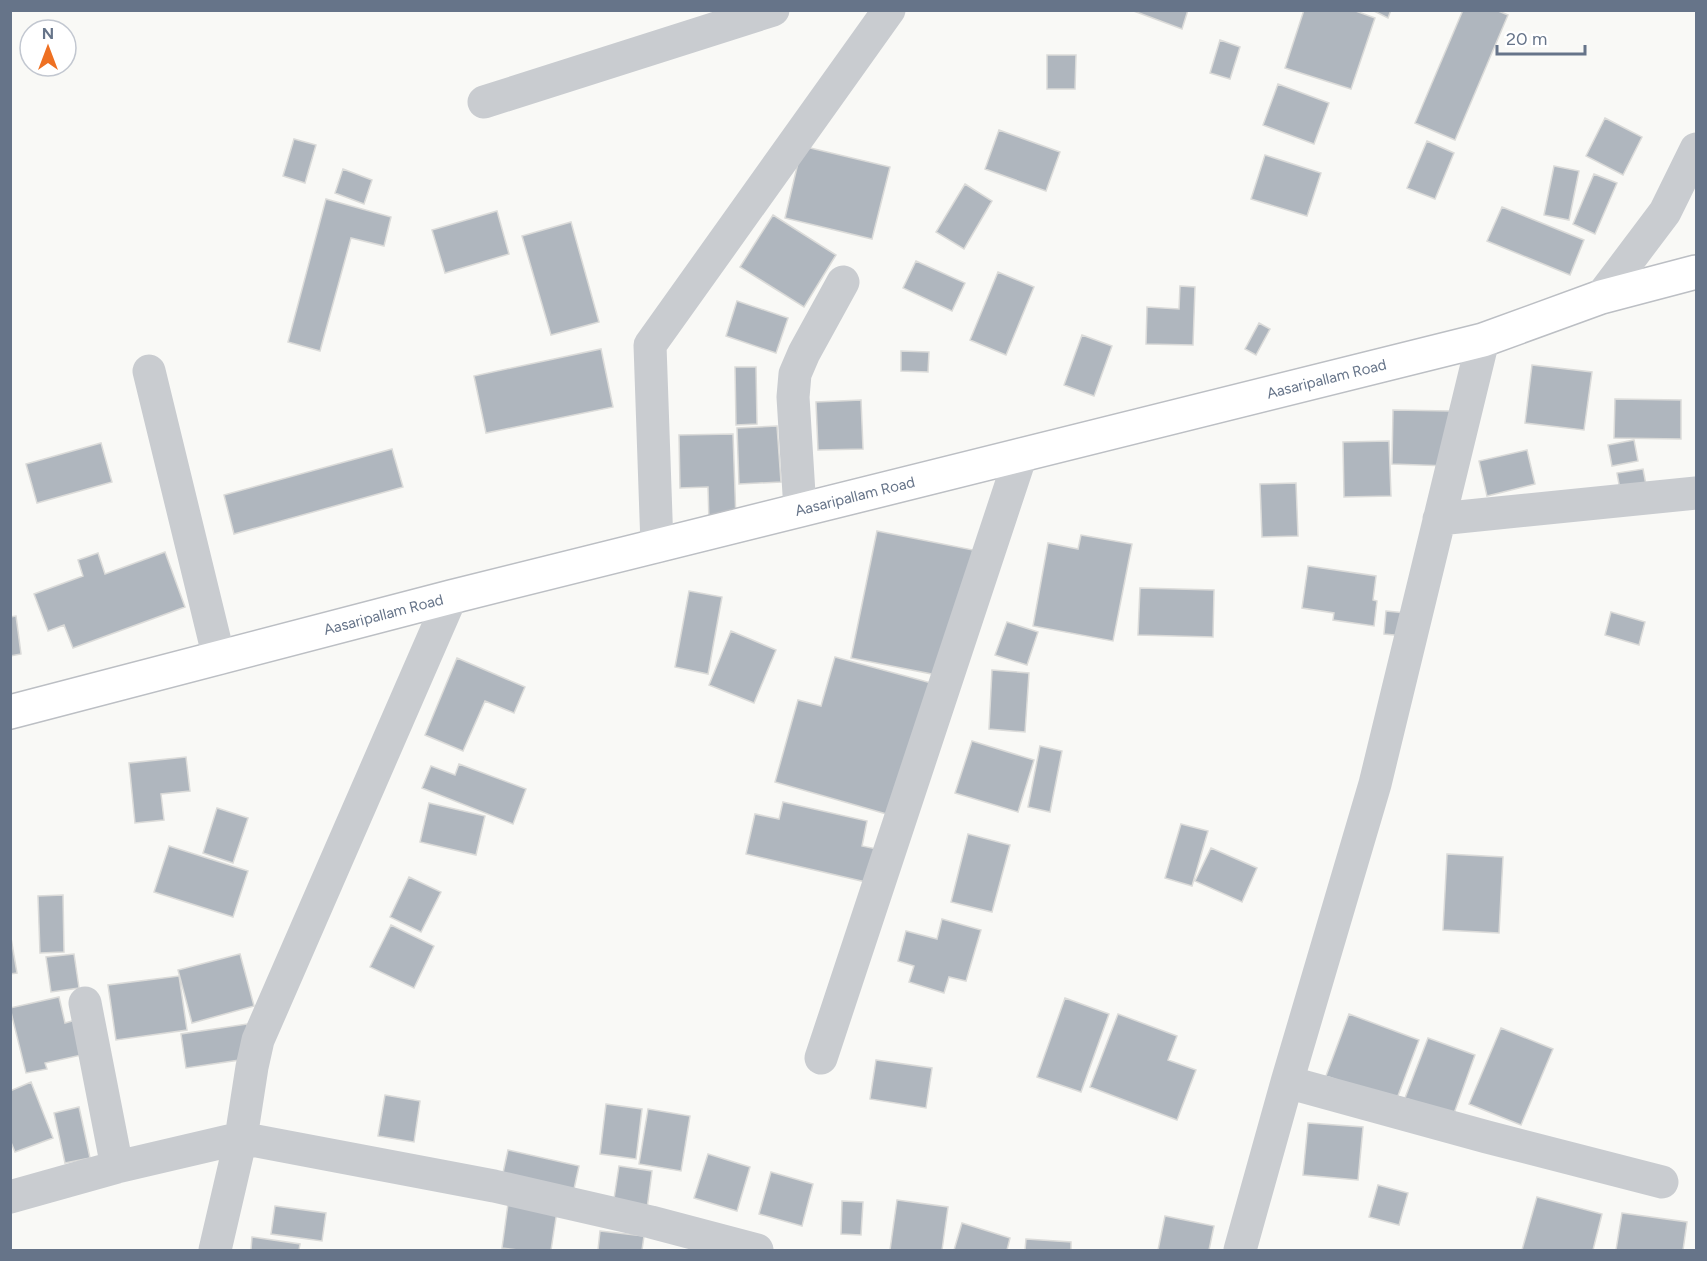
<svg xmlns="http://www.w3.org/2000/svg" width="1707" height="1261" font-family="Figtree,sans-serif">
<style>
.building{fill:#afb6be;stroke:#dbdbd9;stroke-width:1.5}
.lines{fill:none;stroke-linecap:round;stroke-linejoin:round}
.major-casing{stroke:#bcbfc4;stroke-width:36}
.minor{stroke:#c9ccd0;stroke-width:33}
.major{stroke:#fff;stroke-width:33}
.labels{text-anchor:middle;stroke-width:6;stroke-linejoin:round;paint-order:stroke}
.street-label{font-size:15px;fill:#667489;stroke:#fff}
</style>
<rect width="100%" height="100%" fill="#f9f9f6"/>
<path class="building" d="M1131,10H1188L1182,29Z
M1304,10H1353L1375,18L1351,89L1285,68Z
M1372,10H1391L1388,18Z
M1463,10H1496L1508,15L1455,140L1415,123Z
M1220,40L1240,47L1230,79L1210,73Z
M1047,55H1076L1075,89H1047Z
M1278,84L1329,103L1314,144L1263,125Z
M1605,118L1642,137L1623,175L1586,156Z
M999,130L1060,152L1046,191L985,169Z
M294,139L316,145L305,183L283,176Z
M1427,141L1454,153L1435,199L1407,188Z
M802,146L890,167L872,239L785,218Z
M1265,155L1321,173L1307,216L1251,199Z
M1554,166L1579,171L1569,220L1544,215Z
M343,169L372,180L364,204L335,193Z
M1594,174L1617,183L1595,234L1573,224Z
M965,184L992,201L964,249L936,232Z
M326,199L391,217L384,246L351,238L320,351L288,342Z
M1502,207L1584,240L1570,275L1487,241Z
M497,211L509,254L445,273L432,230Z
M773,215L836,255L804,307L740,267Z
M571,222L599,322L551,335L522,236Z
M916,261L965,283L952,311L903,288Z
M998,272L1034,287L1006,355L970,340Z
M1180,286L1195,287L1193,345L1146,344L1147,307L1179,309Z
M737,301L788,318L776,353L726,336Z
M1259,323L1270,329L1256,355L1245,349Z
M1082,335L1112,346L1094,396L1064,385Z
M601,349L613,407L486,433L474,376Z
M901,351L929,352L928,372L901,371Z
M1532,365L1592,372L1584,430L1525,423Z
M735,367H756L757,424L736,425Z
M1615,399L1681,400V439L1614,438Z
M861,400L863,449L818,450L816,402Z
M1393,410L1451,411L1449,466L1392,464Z
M777,426L781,482L739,484L737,428Z
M733,434L736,521L709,522L708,487L680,488L679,435Z
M1634,440L1638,461L1612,466L1608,445Z
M1389,441L1391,496L1344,497L1343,442Z
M101,443L112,482L37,503L26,464Z
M392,449L403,487L234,534L224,495Z
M1527,450L1535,484L1487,496L1479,461Z
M1643,469L1647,490L1621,495L1617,473Z
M1296,483L1298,536L1262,537L1260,484Z
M877,531L973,550L947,677L851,658Z
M1081,535L1132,544L1113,641L1033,626L1048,543L1078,549Z
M165,552L185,607L73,648L64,625L48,631L34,594L83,576L78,560L98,553L105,574Z
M1308,566L1376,576L1373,600L1377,601L1374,626L1333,620L1334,613L1302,608Z
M1140,588L1214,590L1213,637L1138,635Z
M689,591L722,597L708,674L675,667Z
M1386,611L1417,614L1415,637L1384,634Z
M1611,612L1645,622L1639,645L1605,635Z
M16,616L21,654L10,656V617Z
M1007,622L1038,632L1027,665L995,655Z
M731,631L776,650L754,703L709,685Z
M835,657L935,684L897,817L775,782L798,700L821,706Z
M457,658L525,687L514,713L485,701L463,751L425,735Z
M992,670L1029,673L1025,732L989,729Z
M972,741L1034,760L1018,812L955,793Z
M1040,746L1062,751L1050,812L1028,807Z
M186,757L190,791L161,794L164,820L135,823L129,763Z
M459,764L526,789L513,824L422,788L431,766L455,775Z
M783,802L867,821L862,846L891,852L883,886L746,854L755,814L779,819Z
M429,803L485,816L476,855L420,842Z
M217,808L248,818L233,863L203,853Z
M1181,824L1208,831L1192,886L1165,878Z
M968,834L1010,845L992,912L951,902Z
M169,846L248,871L233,917L154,892Z
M1211,848L1257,868L1242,902L1195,881Z
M1447,854L1503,857L1499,933L1443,930Z
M409,877L441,892L421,932L390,917Z
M63,895L64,952L40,953L38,896Z
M942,919L981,930L966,981L949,977L944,993L909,982L914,966L898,961L906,931L937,939Z
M391,925L434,946L414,988L370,967Z
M10,932L17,973L10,974Z
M74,954L79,988L51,992L46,957Z
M240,954L254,1006L192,1023L178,970Z
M179,976L187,1030L116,1040L108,985Z
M59,997L65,1023L79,1019L86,1054L45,1063L47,1069L26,1073L10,1008Z
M1065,998L1109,1014L1081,1092L1037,1077Z
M1118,1014L1177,1036L1168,1060L1196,1070L1177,1120L1090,1087Z
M1349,1014L1419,1040L1396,1101L1326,1076Z
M247,1024L253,1058L186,1068L181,1034Z
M1501,1028L1553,1049L1521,1125L1469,1104Z
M1428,1038L1475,1055L1453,1116L1405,1098Z
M876,1060L932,1068L926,1108L870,1099Z
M31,1082L53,1138L15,1152L10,1140V1091Z
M385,1095L420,1101L414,1142L378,1136Z
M606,1104L642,1109L636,1159L600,1154Z
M79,1107L90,1158L65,1163L54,1113Z
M648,1109L690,1116L681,1171L639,1164Z
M1308,1123L1363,1127L1358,1180L1303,1175Z
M508,1150L579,1166L574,1189L503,1173Z
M708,1154L750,1167L737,1211L694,1198Z
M619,1166L652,1171L646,1216L612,1212Z
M771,1172L813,1184L802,1226L759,1214Z
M1378,1185L1408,1193L1399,1225L1369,1217Z
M1537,1197L1602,1214L1593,1250H1522Z
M897,1200L948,1207L942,1250H890Z
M842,1201L863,1202L861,1235L841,1234Z
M508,1204L557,1211L551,1250H518L502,1248Z
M275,1206L326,1213L322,1241L271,1234Z
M1622,1213L1687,1222L1683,1250H1616Z
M1165,1216L1214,1226L1209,1250H1158Z
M962,1223L1010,1238L1007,1250H954Z
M600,1231L644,1236L642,1250H598Z
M252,1237L300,1244L299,1250H251Z
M1026,1239L1071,1242V1250H1025Z"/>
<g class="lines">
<defs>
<g id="major">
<path id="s1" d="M10,712L451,597L1483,340L1601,297L1696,272"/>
</g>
</defs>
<use href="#major" class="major-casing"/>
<path class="minor" d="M484,102L773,10
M1601,297L1665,212L1696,149
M149,371L219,658
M800,510L793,397L795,374L804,353L843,282
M1439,519L1696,493
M657,546L650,345L889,10
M85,1003L117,1167
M821,1058L1021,455
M1287,1082L1487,1137L1662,1182
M10,1197L117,1167L241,1138L494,1186L651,1222L757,1250
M215,1250L241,1138L252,1067L258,1040L451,597
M1240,1250L1287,1082L1375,784L1483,340"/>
<use href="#major" class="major"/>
</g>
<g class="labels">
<g class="street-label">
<text dy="5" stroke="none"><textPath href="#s1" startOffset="1358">Aasaripallam Road</textPath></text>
<text dy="5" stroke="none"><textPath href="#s1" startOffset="872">Aasaripallam Road</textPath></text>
<text dy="5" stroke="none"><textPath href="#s1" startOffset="386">Aasaripallam Road</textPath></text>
</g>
</g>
<rect width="1707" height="1261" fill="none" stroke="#667489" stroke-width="24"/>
<g transform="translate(48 48)"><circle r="28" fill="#ffffff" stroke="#c2c7d0" stroke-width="1.5"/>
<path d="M0-4.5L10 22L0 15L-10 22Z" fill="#ee7022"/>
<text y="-9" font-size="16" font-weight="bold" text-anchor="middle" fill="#667489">N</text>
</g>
<path d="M1497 45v9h88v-9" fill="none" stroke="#667489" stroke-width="3"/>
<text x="1506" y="45" font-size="18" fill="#667489" stroke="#ffffff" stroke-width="4.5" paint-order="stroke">20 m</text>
</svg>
